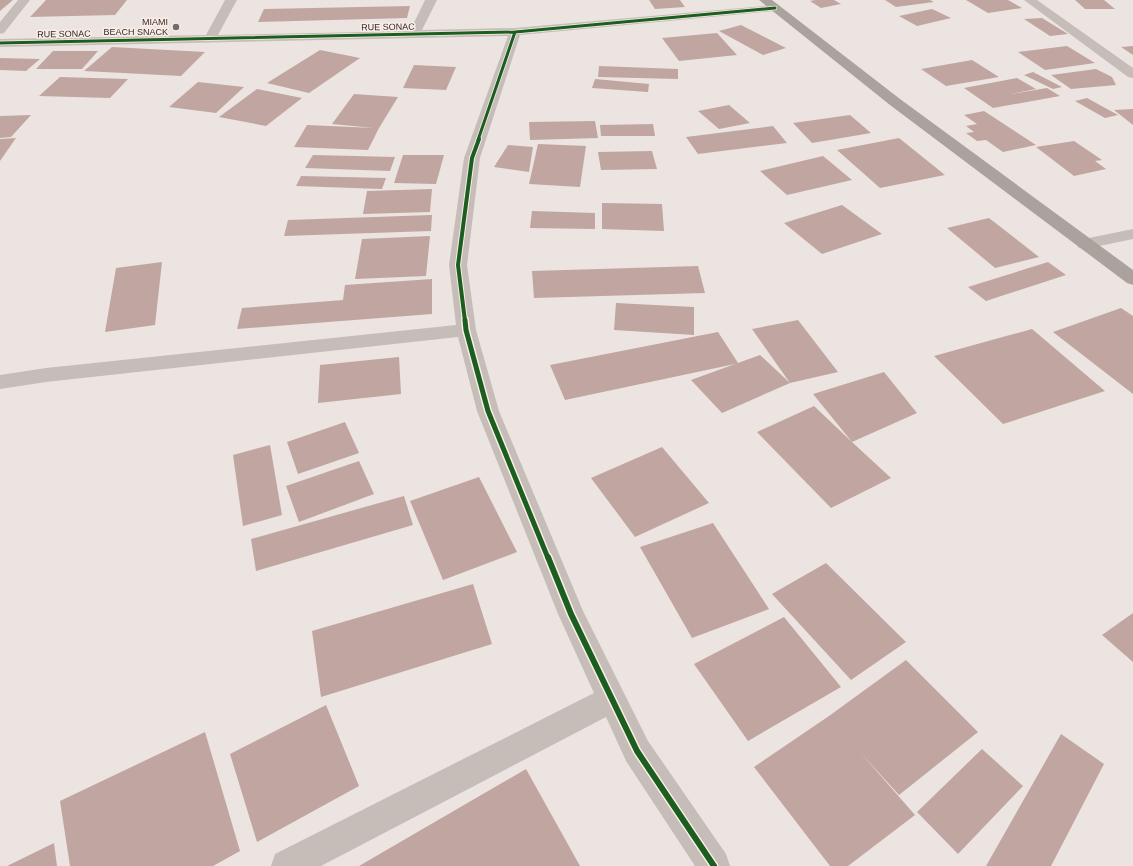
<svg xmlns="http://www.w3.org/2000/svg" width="1133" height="866" font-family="Arial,sans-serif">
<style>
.building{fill:#c1a5a1}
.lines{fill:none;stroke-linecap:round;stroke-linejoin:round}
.minor{fill:#c6bdb9;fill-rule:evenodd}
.major{fill:#aba29e;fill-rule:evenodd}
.cycleway-far3-casing{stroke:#faeee7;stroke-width:4.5}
.cycleway-far2-casing{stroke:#faeee7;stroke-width:6}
.cycleway-far1-casing{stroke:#faeee7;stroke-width:8}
.cycleway-casing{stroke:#faeee7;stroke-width:9}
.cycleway-far3{stroke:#1b5e20;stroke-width:3}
.cycleway-far2{stroke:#1b5e20;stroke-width:4}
.cycleway-far1{stroke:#1b5e20;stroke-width:5}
.cycleway{stroke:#1b5e20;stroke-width:6}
.poi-dot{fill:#766a68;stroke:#faeee7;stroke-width:1.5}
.labels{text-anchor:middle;stroke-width:3;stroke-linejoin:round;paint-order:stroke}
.far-poi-label{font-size:9px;fill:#362927;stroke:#faeee7;text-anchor:end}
.far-street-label{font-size:9px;fill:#362927;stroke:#faeee7}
</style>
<rect width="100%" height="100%" fill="#ece4e0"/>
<path class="building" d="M0,0H13L0,11Z
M46,0H127L115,15L30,17Z
M649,0H680L685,7L655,9Z
M815,0H834L841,4L821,8L810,1Z
M885,0H930L934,2L896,7Z
M966,0H1008L1022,8L988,13Z
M1075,0H1104L1115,9H1085Z
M410,6L407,18L258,22L264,9Z
M932,9L951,18L917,26L899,16Z
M1042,18L1068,34L1050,36L1024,19Z
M741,25L786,48L763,55L719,31Z
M717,33L737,55L679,61L662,38Z
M1067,46L1095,63L1045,70L1018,52Z
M1133,46V55L1121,47Z
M112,47L205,52L181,76L84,71Z
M320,50L360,58L309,93L267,83Z
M53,51H98L82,69H36Z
M0,58L40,59L26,71L0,70Z
M972,60L999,77L946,86L921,69Z
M414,65L456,67L446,90L403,88Z
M599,66L678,69V79L598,77Z
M1096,69L1112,77L1116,85L1071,89L1051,75Z
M1033,72L1062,87L1053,89L1024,75Z
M60,77L128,79L110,98L39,96Z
M1017,78L1036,89L1011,94L1047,88L1060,96L993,108L964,88Z
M595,79L649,84L648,92L592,88Z
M198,82L244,87L216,113L169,107Z
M257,89L302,98L266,126L219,117Z
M354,94L398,97L379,128L368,150L294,147L307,125L374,128L332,124Z
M1087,98L1118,115L1105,118L1075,101Z
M729,105L750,123L719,129L698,111Z
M1133,109V125L1114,110Z
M984,111L1036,145L1003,152L986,140L977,141L966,133L974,132L966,126L977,124L964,115Z
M31,115L11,137L0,138V116Z
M850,115L871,133L812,143L793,123Z
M595,121L598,138L530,140L529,122Z
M653,124L655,136H601L600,125Z
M773,126L787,143L698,154L686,137Z
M16,138L0,161V139Z
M899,138L945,175L880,188L837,150Z
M1074,141L1102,160L1095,161L1106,169L1074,176L1036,147Z
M538,144L586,146L580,187L529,184Z
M508,145L533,147L529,172L494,167Z
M652,151L657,169L601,170L598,152Z
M313,155L395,157L390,171L305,168Z
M403,155H444L436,184L394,183Z
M823,156L852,180L787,195L760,171Z
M301,176L386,178L382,189L296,186Z
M432,189L430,212L363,214L367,191Z
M602,203L662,204L664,231L602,229Z
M842,205L882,234L822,254L784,223Z
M532,211L595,213V229L530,228Z
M432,215L431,231L284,236L288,220Z
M989,218L1039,257L995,268L947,228Z
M430,236L426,276L355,279L362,239Z
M162,262L155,325L105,332L116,268Z
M1048,262L1066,275L986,301L968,287Z
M698,266L705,293L534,298L532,271Z
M432,279V314L237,329L242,308L343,300L345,285Z
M616,303L694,307V335L614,330Z
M1121,308L1133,316V394L1053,332Z
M798,320L838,372L790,383L722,413L691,380L735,364L565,400L550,365L718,332L738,363L760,355L790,383L752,329Z
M1032,329L1105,391L1003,424L934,356Z
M399,357L401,394L318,403L320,365Z
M884,372L917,413L852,442L813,394Z
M814,406L852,442L891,478L831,508L757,432Z
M345,422L359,453L298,474L287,442Z
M270,445L282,515L243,526L233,455Z
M662,447L709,503L635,537L591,478Z
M359,461L374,494L299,522L286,486Z
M479,477L517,552L443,580L410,501Z
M404,496L413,525L256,571L251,539Z
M713,523L769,609L692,638L640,547Z
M826,563L906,642L851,680L772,594Z
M473,584L492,644L321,697L312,631Z
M1133,613V662L1102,635Z
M784,617L841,687L748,741L694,664Z
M906,660L978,732L899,795L859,751L915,815L848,866H830L754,767L829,716Z
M326,705L359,786L257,842L230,754Z
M205,732L240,851L213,866H70L60,801Z
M1061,734L1104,764L1051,866H986Z
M982,749L1023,786L958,854L917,812Z
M526,769L580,866H359Z
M54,843L57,866H7Z"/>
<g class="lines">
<path class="minor" d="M18,0H30L4,33L0,34V22Z
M225,0H237L218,35L410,31L425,0H437L422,30L515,28L775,5L779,6L781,8L779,10L775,11L520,35L480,158L467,265L476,330L499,411L583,611L648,741L726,854L730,866H695L626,761L606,717L321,866H271L275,854L594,693L558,614L477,411L458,337L46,382L0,389V375L46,368L456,325L449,265L464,158L508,36L0,47V39L206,35Z
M1024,0H1037L1133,68V78L1128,77Z
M1133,229V239L1085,249L1079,248L1076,244L1079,240Z"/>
<path class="major" d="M759,0H772L900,99L1133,270V285L1127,283L890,105Z"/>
<defs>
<path id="cycleway-far3" d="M0,43L515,32L775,8
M478,140L515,32"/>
<path id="cycleway-far2" d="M465,321L458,265L472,158L479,139"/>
<path id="cycleway-far1" d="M465,320L466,330L488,411L548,558"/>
<path id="cycleway" d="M548,557L571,614L637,751L714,866"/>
</defs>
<use href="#cycleway-far3" class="cycleway-far3-casing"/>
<use href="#cycleway-far2" class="cycleway-far2-casing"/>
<use href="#cycleway-far1" class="cycleway-far1-casing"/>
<use href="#cycleway" class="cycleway-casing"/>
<use href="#cycleway-far3" class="cycleway-far3"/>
<use href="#cycleway-far2" class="cycleway-far2"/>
<use href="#cycleway-far1" class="cycleway-far1"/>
<use href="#cycleway" class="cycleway"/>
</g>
<circle class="poi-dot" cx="176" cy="27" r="4"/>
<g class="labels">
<g class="far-poi-label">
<text x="168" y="25">MIAMI<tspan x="168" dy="10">BEACH SNACK</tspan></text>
</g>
<g class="far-street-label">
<text transform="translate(388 27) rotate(-1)" y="3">RUE SONAC</text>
<text transform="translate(64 34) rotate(-1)" y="3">RUE SONAC</text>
</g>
</g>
</svg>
